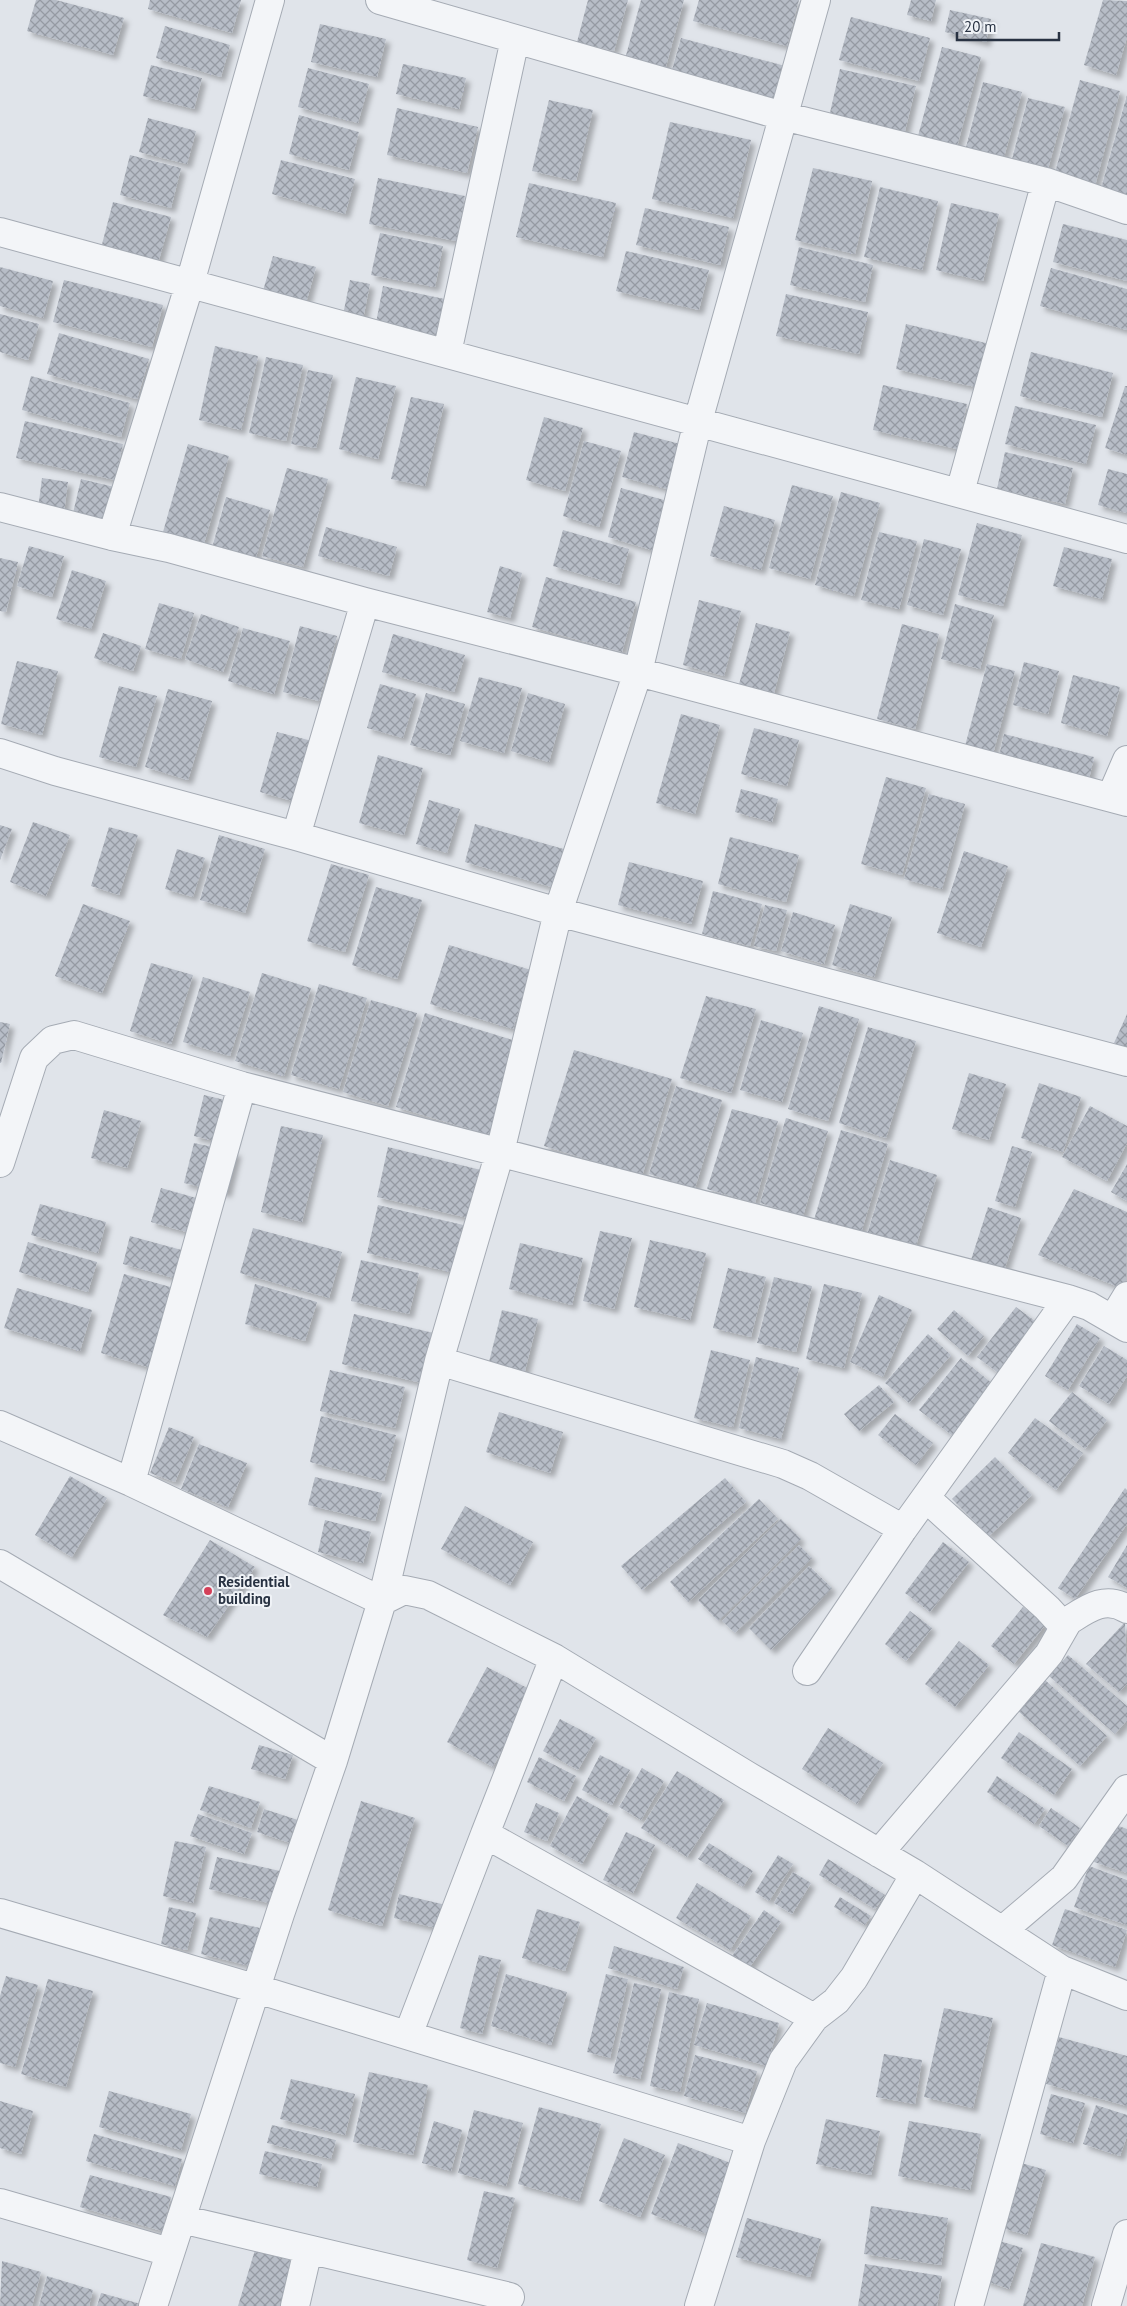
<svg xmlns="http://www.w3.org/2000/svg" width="1127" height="2306" font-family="'PT Sans',sans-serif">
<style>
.building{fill:url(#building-cross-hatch);filter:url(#shadow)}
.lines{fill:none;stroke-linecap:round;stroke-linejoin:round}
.street-casing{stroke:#a5abb4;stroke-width:30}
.street{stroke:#f3f5f8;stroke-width:28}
.poi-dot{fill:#d44059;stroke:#f0f3f7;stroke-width:2}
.labels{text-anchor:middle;stroke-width:4;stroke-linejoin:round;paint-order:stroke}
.poi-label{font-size:15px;font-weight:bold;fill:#283242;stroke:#f0f3f7;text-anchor:start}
</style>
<defs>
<pattern id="building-cross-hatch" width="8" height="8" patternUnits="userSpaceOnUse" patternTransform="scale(1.25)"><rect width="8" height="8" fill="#b7bdc7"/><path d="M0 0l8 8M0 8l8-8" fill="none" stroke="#959aa3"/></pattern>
<filter id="shadow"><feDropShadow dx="4.5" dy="4.5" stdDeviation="2.5" flood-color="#0004"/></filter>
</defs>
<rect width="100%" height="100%" fill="#e0e4ea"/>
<path class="building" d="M36,0H56L124,18L113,55L27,31Z
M150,0H241L232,33L148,9Z
M588,0H628L614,51L577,42Z
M641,0H684L665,70L625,59Z
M699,0H799L787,46L693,21Z
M911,0H936L931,21L907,15Z
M1103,0L1127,1V37L1116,75L1084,65Z
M950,10L991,19L986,42L945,32Z
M851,17L930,38L919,81L839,60Z
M320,24L386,39L377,77L311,62Z
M165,26L230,45L221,77L156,58Z
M681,38L789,67L778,106L670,77Z
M942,47L981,57L957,147L918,136Z
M403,64L466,78L459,109L396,94Z
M151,65L202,78L194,109L143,96Z
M308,68L369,84L358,123L298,107Z
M840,69L916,86L904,135L829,117Z
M1080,80L1120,91L1094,190L1053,180Z
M983,82L1022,92L1004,157L966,147Z
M1127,95V199L1100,192Z
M1028,98L1065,107L1048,169L1012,159Z
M549,100L593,110L576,181L532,171Z
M397,108L478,127L467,173L387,155Z
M299,115L359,132L349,170L289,154Z
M148,118L196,131L187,164L139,152Z
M670,122L751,140L733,218L652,199Z
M130,155L181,168L171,208L120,195Z
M281,160L355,179L345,214L272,194Z
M813,168L872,181L855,254L795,240Z
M378,178L465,196L456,241L369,224Z
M529,183L616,203L603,257L516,237Z
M880,187L938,201L922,270L864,257Z
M113,202L171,217L157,267L100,252Z
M951,203L999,214L983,281L936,270Z
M645,208L729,227L720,265L636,245Z
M1063,224L1127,240V281L1053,262Z
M380,233L443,246L435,287L371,275Z
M799,247L873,265L865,302L790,285Z
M626,251L709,270L699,310L616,291Z
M273,256L316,267L306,303L263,291Z
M0,267L53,281L43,318L0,306Z
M1051,268L1127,289V330L1040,306Z
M64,280L163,305L152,347L53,322Z
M350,280L370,284L363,319L343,315Z
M383,286L454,301L446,337L376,323Z
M786,294L868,312L859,354L776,336Z
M0,314L39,324L28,360L0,352Z
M906,324L994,345L984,389L896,369Z
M59,333L149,359L137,399L47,374Z
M215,346L258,356L241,430L199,420Z
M1031,352L1113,373L1102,417L1020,396Z
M266,357L303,365L286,441L249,433Z
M308,370L333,375L316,448L291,444Z
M31,376L130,403L121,437L22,410Z
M356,377L396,386L378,459L339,449Z
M883,385L967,404L957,449L873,430Z
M1125,386H1127V455L1105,448Z
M411,397L444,404L425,486L391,479Z
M1015,406L1096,425L1086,464L1005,444Z
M544,417L583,428L565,491L526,480Z
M25,421L123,444L115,480L16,458Z
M634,432L684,445L671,490L622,477Z
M584,441L621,451L599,527L563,516Z
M188,444L229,456L204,544L163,532Z
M1005,452L1073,468L1065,504L997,489Z
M287,468L328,479L303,567L262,556Z
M1108,469L1127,474V513L1098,505Z
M42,478L68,482L64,513L38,509Z
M81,479L123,489L114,523L73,513Z
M792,485L833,496L810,579L769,568Z
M621,488L671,502L658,552L608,537Z
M841,492L880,503L854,596L815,585Z
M226,497L270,510L255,561L212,548Z
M724,506L775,520L761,570L710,556Z
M977,523L1022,535L1003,606L958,595Z
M326,527L397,547L389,576L318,556Z
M563,530L629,549L619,585L553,566Z
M879,532L917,541L899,609L861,600Z
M924,539L961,549L943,615L907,605Z
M29,546L64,556L52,597L17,586Z
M1064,547L1112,559L1102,599L1053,586Z
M0,558L18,562L6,612L0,611Z
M500,566L522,573L510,618L487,612Z
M72,570L106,581L91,629L56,619Z
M546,577L636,602L622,652L532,627Z
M699,600L741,611L724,676L683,665Z
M159,603L194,613L181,659L145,649Z
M955,604L994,615L980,669L941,659Z
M201,614L239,627L223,672L185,659Z
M756,623L790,632L773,697L738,688Z
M902,624L939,634L915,729L877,719Z
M300,626L337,636L319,701L283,692Z
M243,628L290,641L274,694L228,681Z
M103,633L141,646L133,671L94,658Z
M393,634L465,655L454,692L382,672Z
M17,661L58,671L42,735L1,724Z
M1024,662L1059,671L1048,714L1013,705Z
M987,664L1015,671L993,754L965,746Z
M1073,675L1120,687L1107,736L1061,723Z
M479,677L522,688L504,753L460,741Z
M380,684L416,694L403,738L367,728Z
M119,686L157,696L136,767L99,757Z
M168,689L212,701L188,780L145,767Z
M426,693L465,704L450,755L410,745Z
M528,693L565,704L549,762L511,751Z
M681,714L720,725L695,814L656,803Z
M754,728L799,740L787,786L741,774Z
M277,732L316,742L300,803L260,792Z
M1004,734L1094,757L1089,779L999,756Z
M378,755L423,768L404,835L359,823Z
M886,777L926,788L902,875L861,864Z
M741,789L778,799L772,822L735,812Z
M929,794L965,804L942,889L904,879Z
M429,800L460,809L447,853L416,844Z
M33,822L70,835L46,896L10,882Z
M475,824L567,850L555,888L465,862Z
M0,825L12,829L0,860Z
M109,827L138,835L119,895L91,886Z
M219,835L265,849L245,913L200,900Z
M730,837L799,855L786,902L718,884Z
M177,849L205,858L193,897L165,889Z
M964,851L1008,866L981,947L937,933Z
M629,862L703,881L691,924L618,905Z
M331,864L369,875L345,952L307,941Z
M376,887L422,900L397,979L352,965Z
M713,891L762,904L750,946L702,934Z
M83,904L130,921L102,993L55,976Z
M850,904L892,917L874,977L832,965Z
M765,905L787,910L776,951L754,946Z
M793,912L835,925L824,964L781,951Z
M449,945L531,970L513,1029L430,1004Z
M151,963L193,975L171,1044L130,1031Z
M262,973L311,988L284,1076L235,1061Z
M203,977L250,992L230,1056L183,1042Z
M319,984L367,998L339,1089L291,1075Z
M706,996L756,1009L731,1093L680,1078Z
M371,1000L417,1013L388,1106L343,1092Z
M819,1006L859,1019L828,1121L788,1109Z
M425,1013L522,1043L493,1136L396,1107Z
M1127,1014V1049L1114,1043Z
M761,1020L803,1033L782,1102L740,1090Z
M0,1022L10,1024L1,1063H0Z
M868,1027L916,1041L886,1138L839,1123Z
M574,1050L672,1079L642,1176L544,1146Z
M969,1073L1006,1084L989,1140L952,1129Z
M1039,1083L1081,1097L1063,1152L1021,1138Z
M676,1086L722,1100L695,1188L649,1174Z
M204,1095L241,1104L232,1145L194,1136Z
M1090,1106L1127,1126V1143L1107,1181L1062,1157Z
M732,1109L778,1121L755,1203L707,1189Z
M104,1110L141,1121L127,1168L91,1158Z
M786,1118L828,1131L803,1216L760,1203Z
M281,1126L323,1135L302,1222L261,1212Z
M841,1130L888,1144L860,1236L813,1223Z
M194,1143L237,1152L227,1193L184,1183Z
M1012,1146L1032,1152L1015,1207L995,1201Z
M388,1147L485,1171L473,1219L377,1197Z
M890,1160L937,1175L913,1256L865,1241Z
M1127,1164V1201L1111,1192Z
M161,1188L207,1201L197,1235L151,1222Z
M1074,1189L1127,1212L1126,1290L1038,1255Z
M40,1204L106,1222L98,1253L31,1235Z
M378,1205L472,1227L460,1274L367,1253Z
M988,1207L1021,1218L1003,1274L970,1263Z
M253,1228L342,1252L329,1298L240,1273Z
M600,1231L632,1238L614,1309L583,1301Z
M130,1236L189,1252L181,1280L123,1264Z
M650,1240L706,1253L690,1320L634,1307Z
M28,1242L97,1262L88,1292L19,1272Z
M520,1243L583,1258L572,1305L509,1289Z
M361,1260L419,1273L409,1314L351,1301Z
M728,1268L766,1277L751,1337L713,1328Z
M124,1274L174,1288L151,1368L101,1353Z
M774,1277L812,1286L796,1352L757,1343Z
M255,1284L317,1302L305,1341L245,1324Z
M824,1284L862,1293L844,1368L806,1359Z
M17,1288L92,1310L80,1351L4,1328Z
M879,1295L912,1310L883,1377L850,1362Z
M1016,1307L1043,1327L1005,1378L977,1357Z
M502,1310L538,1319L524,1375L488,1366Z
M954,1310L984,1336L968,1356L937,1329Z
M354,1314L442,1335L430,1385L342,1364Z
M1077,1324L1100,1338L1068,1390L1045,1376Z
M928,1334L951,1355L909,1403L885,1383Z
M1104,1346L1127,1360V1376L1109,1404L1079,1386Z
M711,1350L750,1360L733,1427L694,1418Z
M756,1357L799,1368L781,1439L739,1428Z
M961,1358L999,1389L958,1440L919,1410Z
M330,1370L405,1387L395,1428L320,1411Z
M879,1385L894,1402L859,1431L844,1414Z
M1072,1392L1107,1420L1085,1449L1049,1421Z
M499,1412L563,1432L550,1473L486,1452Z
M895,1414L933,1443L916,1465L878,1435Z
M321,1416L396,1435L384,1481L310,1462Z
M1035,1418L1083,1453L1056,1490L1008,1453Z
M169,1427L194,1437L175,1482L150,1473Z
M199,1444L247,1463L228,1507L181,1489Z
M995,1457L1032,1495L989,1536L952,1499Z
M70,1476L107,1498L72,1557L35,1535Z
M315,1477L382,1493L375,1521L308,1505Z
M725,1478L746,1502L642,1590L621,1566Z
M1125,1488L1127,1490V1524L1075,1599L1058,1588Z
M759,1499L778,1519L688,1602L670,1582Z
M465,1506L533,1542L510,1585L441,1549Z
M781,1519L801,1539L718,1621L698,1600Z
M325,1520L371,1532L363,1563L318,1552Z
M210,1540L255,1567L207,1637L163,1615Z
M943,1542L969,1562L930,1612L905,1593Z
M799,1545L812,1558L735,1633L722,1621Z
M1127,1545V1588L1108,1577Z
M809,1566L832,1588L771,1650L749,1628Z
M1023,1607L1046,1624L1014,1664L991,1646Z
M910,1611L932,1628L906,1661L885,1644Z
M1125,1622L1127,1684L1119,1692L1086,1664Z
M959,1641L989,1665L955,1707L925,1684Z
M1068,1655L1127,1706V1720L1115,1734L1049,1676Z
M487,1667L533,1691L493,1767L447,1742Z
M1045,1680L1107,1736L1080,1766L1018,1711Z
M560,1719L596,1738L578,1770L543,1751Z
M828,1728L883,1763L857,1804L802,1769Z
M1019,1732L1072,1769L1054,1795L1001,1758Z
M259,1745L293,1755L285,1779L251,1769Z
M600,1755L630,1770L612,1805L582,1790Z
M539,1757L576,1776L564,1801L527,1782Z
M642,1768L664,1781L641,1820L619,1807Z
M677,1771L724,1800L687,1857L641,1828Z
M997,1776L1045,1809L1034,1824L987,1792Z
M209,1786L260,1802L251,1828L200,1810Z
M577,1796L609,1814L582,1864L550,1846Z
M361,1801L415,1818L382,1926L328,1910Z
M536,1803L559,1813L547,1841L524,1832Z
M1051,1808L1080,1828L1068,1846L1039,1826Z
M264,1809L301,1821L293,1844L257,1832Z
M198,1814L252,1833L244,1854L190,1836Z
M1107,1822L1127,1829V1873L1094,1862Z
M626,1832L655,1845L633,1893L603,1880Z
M175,1841L206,1847L193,1903L163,1896Z
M709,1843L753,1871L743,1887L698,1859Z
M778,1855L793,1864L769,1901L755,1892Z
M217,1857L280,1871L273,1904L209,1889Z
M828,1859L885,1895L875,1909L819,1875Z
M1089,1866L1127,1880V1925L1074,1907Z
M793,1872L811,1883L792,1914L774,1903Z
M697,1883L751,1916L730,1950L676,1918Z
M399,1894L459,1908L453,1932L394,1918Z
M840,1897L871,1916L865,1925L834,1907Z
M169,1907L196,1913L187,1950L161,1944Z
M537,1909L580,1922L565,1971L522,1958Z
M1065,1909L1127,1930L1115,1967L1052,1945Z
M764,1910L781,1922L749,1968L732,1956Z
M210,1917L260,1928L251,1966L201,1954Z
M614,1946L684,1967L677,1989L608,1968Z
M479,1955L501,1960L482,2034L460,2028Z
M506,1974L567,1992L551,2045L491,2026Z
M606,1974L628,1979L610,2058L587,2052Z
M6,1976L38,1985L15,2067L0,2063V1996Z
M48,1979L93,1991L66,2087L21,2074Z
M634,1983L661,1989L640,2079L613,2073Z
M669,1992L699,1999L680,2092L650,2086Z
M707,2003L779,2023L767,2066L694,2045Z
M944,2008L993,2018L973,2108L924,2097Z
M1059,2037L1127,2056V2106L1046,2084Z
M884,2054L922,2060L915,2104L876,2097Z
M695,2055L757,2071L745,2113L684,2096Z
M369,2072L428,2085L413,2155L353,2142Z
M291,2079L355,2094L345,2135L280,2119Z
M109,2091L191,2114L181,2150L99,2127Z
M1051,2094L1085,2103L1073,2143L1040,2134Z
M0,2101L33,2111L21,2154L0,2148Z
M1096,2105L1127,2115V2136L1120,2156L1083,2144Z
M539,2107L601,2124L579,2201L518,2184Z
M474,2110L523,2123L506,2186L458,2173Z
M826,2119L880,2131L871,2175L816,2164Z
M434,2121L462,2130L451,2171L422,2163Z
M909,2121L981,2134L970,2190L898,2176Z
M272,2125L336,2140L331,2159L267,2143Z
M94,2134L182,2159L175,2186L86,2161Z
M624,2138L665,2155L640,2217L599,2201Z
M678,2143L736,2165L710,2235L651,2214Z
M265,2151L322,2164L317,2187L259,2174Z
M1021,2163L1046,2170L1027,2235L1002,2228Z
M90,2175L171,2197L162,2231L80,2207Z
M484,2191L515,2198L497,2268L467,2260Z
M871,2206L948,2218L941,2265L864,2254Z
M747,2218L821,2239L810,2277L736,2257Z
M996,2240L1023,2248L1009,2289L983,2280Z
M1041,2243L1095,2257L1082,2306H1023Z
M255,2250L296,2262L283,2306H238Z
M2,2261L41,2272L32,2306H0Z
M865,2264L942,2276L937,2306H858Z
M47,2276L93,2290L89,2306H39Z
M101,2293L141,2304L140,2306H97Z"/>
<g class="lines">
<defs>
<path id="street" d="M380,0L783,116L1046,182L1127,210
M0,232L1127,539
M447,353L515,39
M960,492L1046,182
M0,507L112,536L169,548L365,602L638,672L1127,802
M112,536L190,283L270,0
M0,753L55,771L296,836L558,912L1127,1062
M1111,797L1127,760
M296,836L365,602
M0,1163L34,1058L53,1040L74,1035L242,1086L1068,1299L1089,1306L1127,1328
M1113,1319L1127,1296
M439,1361L783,1464L810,1476L903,1529
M0,1425L131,1482L382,1601L439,1361L500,1152L558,912L638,672L698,421L816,0
M131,1482L242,1086
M0,1564L333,1761
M1068,1621C1087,1609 1105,1595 1127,1609
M554,1658L485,1834L814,2018
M807,1671L903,1529L1068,1299
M879,1853L1049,1654L1068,1621H1059L1047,1608L926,1498
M0,1913L257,1989L751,2141
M1003,1930L1064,1878L1127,1789
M408,2035L485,1834
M0,2203L169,2252
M181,2219L510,2297
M153,2306L280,1914L333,1761L382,1601L404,1590L428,1595L554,1658L748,1776L915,1874L1062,1970L1127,1996
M295,2306L308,2250
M699,2306L751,2141L783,2061L814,2018L836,2001L854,1978L915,1874
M969,2306L1062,1970
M1106,2306L1127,2234"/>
</defs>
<use href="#street" class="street-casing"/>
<use href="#street" class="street"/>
</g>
<circle class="poi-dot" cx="208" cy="1591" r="5"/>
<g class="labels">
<g class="poi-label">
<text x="218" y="1587">Residential<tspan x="218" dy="17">building</tspan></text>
</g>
</g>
<path d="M957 32v8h102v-8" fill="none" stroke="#283242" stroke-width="2.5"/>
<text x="964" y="32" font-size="15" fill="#283242" stroke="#f0f3f7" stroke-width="4" paint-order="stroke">20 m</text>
</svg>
